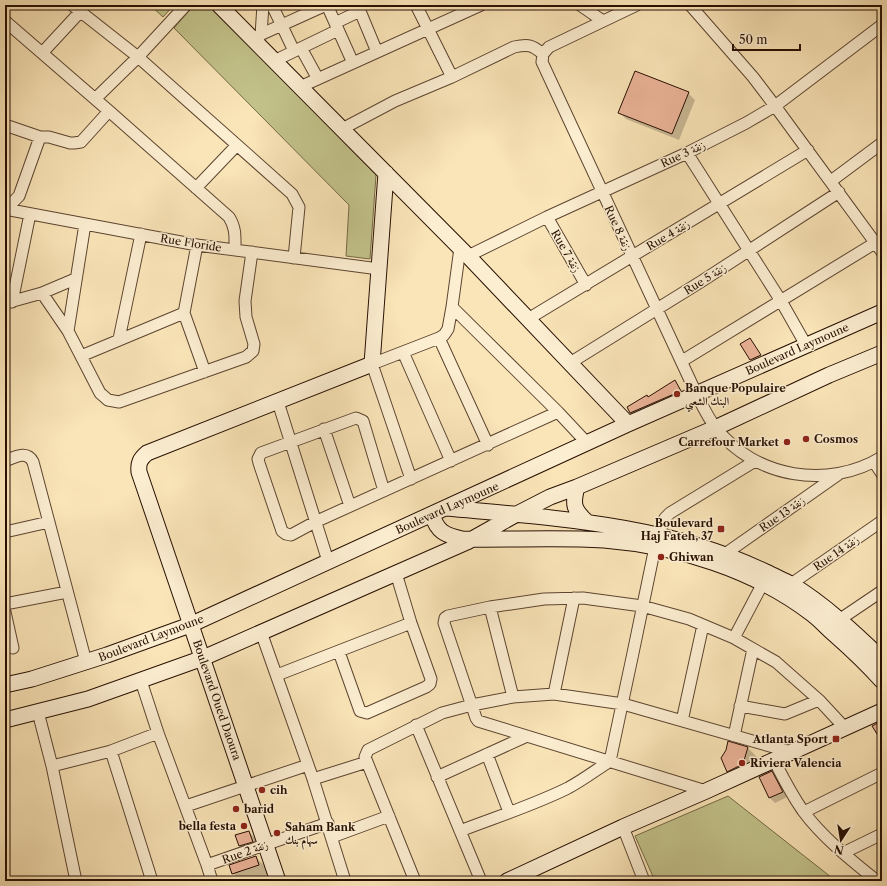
<svg xmlns="http://www.w3.org/2000/svg" width="887" height="886" font-family="'Libre Caslon Text',Amiri,serif">
<style>
.green{fill:#c3c38b;stroke:#756946}
.shadow{fill:#0003}
.building{fill:#ebb398;stroke:#270f02}
.lines{fill:none;stroke-linecap:round;stroke-linejoin:round}
.street-casing{stroke:#5c4430;stroke-width:13}
.secondary-casing{stroke:#270f02;stroke-width:17}
.street{stroke:#fceed1;stroke-width:11}
.secondary{stroke:#fceed1;stroke-width:15}
.poi-dot{fill:#8f2418;stroke:#fceed1;stroke-width:1.5}
.labels{text-anchor:middle;stroke-width:3;stroke-linejoin:round;paint-order:stroke}
.street-label{font-size:11px;fill:#270f02;stroke:#fceed1}
.poi-label{font-size:11px;font-weight:bold;fill:#270f02;stroke:#fceed1;text-anchor:start}
</style>
<rect width="100%" height="100%" fill="#fae5b8"/>
<filter id="stains"><feTurbulence type="fractalNoise" baseFrequency=".005" numOctaves="4"/><feColorMatrix values="0 0 0 0 .2 0 0 0 0 .09 0 0 0 0 .02 0 0 0 .5 -.17"/></filter>
<radialGradient id="worn" r=".72"><stop offset=".6" stop-color="#630" stop-opacity="0"/><stop offset="1" stop-color="#630" stop-opacity=".3"/></radialGradient>
<path class="green" d="M150,5H174L163,17Z
M194,5H209L376,175L370,259L346,256L349,205L174,28Z
M728,796L836,881H655L635,836Z"/>
<path class="shadow" d="M688,93L695,100L679,140L626,119L620,113Z
M750,339L763,359L754,363L741,344Z
M675,381L684,394L634,416L631,412Z
M729,743L748,748L758,758L754,774L738,781L727,771V751Z
M772,772L776,777L787,797L775,803L770,798L760,777Z
M249,832L259,842L263,852L250,856L240,846L237,836Z
M255,857L266,867L268,875L250,881H241L233,873Z"/>
<path class="building" d="M635,71L689,92L672,134L618,113Z
M750,338L761,355L750,360L740,344Z
M675,380L681,391L630,413L627,407L647,395L648,397Z
M882,721V742L872,726Z
M728,741L748,747L743,764L727,772L721,758L726,750Z
M772,771L783,792L769,798L759,777Z
M249,831L253,842L239,846L235,835Z
M256,856L259,865L232,874L229,865Z"/>
<g class="lines">
<defs>
<path id="street" d="M72,5L138,57L292,194L299,207L294,258
M272,5L294,51
M327,5L353,63
M416,5L452,77
M580,5L603,21
M637,5L549,47L543,54L542,62L696,393C702,405 708,418 716,428C755,478 828,490 882,457
M690,5L753,77L775,106L882,252
M5,21L109,111L229,217C236,228 235,237 235,250
M335,23L360,11L377,52
M261,35L263,5
M253,38L326,5
M301,48L318,79
M42,53L80,12
M274,61L338,30
M300,87L481,5
M95,99L138,57L186,5
M5,125L40,137H49L70,143H74L81,142L109,111
M342,129L395,101L452,77L514,47C529,44 532,45 543,54
M687,153L781,301L806,345
M831,181L882,143
M196,188L237,145
M5,209L197,245L379,269
M9,210L13,202L19,196L40,137
M547,217L586,285
M197,245L184,313L205,372
M468,256L547,217L687,153L746,123L775,106L882,25
M42,293L68,331L100,393L108,400L119,402L246,357L253,351L254,344L246,317L245,301L252,252
M12,302L30,214
M6,303L42,293L75,279
M452,307L558,412L587,443
M528,319L808,150
M68,331L85,224
M439,338L488,445
M119,339L141,234
M403,352L451,461
M81,356L184,313
M682,361L875,243
M570,363L702,281L839,192
M278,402L328,561
M324,429L350,506
M5,461C15,457 27,450 33,462L86,662
M874,462L882,474
M411,479L372,364L439,338L444,335L448,329L452,307L460,248
M384,491L363,421L356,418L261,453L258,459L259,463L282,531L286,534L291,535L315,522L558,412
M5,532L49,522
M658,535L665,518L670,513L755,461
M725,554L839,474
M791,584L882,521
M5,604L67,592
M490,607L513,697
M5,612L13,648
M839,620L882,591
M261,632L313,779L345,881
M734,638L763,583
M339,652L360,711L367,713L426,687L430,684L431,679L411,623L396,573
M277,675L411,623
M141,681L158,733L207,865L212,881
M554,694L574,598
M740,706L785,714L819,700
M38,712L52,766L76,881
M682,721L703,625
M416,725L481,881
M734,736L753,649
M111,751L152,881
M487,754L509,812
M774,760C783,778 792,795 803,811C823,838 851,860 877,881
M52,766L111,751L158,733
M437,777L527,736
M313,779L367,762
M706,791L478,721L476,718L444,623L445,618L448,616L490,607L544,599L583,598L642,606L689,619L734,638L776,662L819,700L844,727
M186,806L308,765
M804,812L882,773
M623,827L644,881
M460,831C496,817 534,805 568,788C583,780 596,770 610,761L633,653L655,547
M332,837L389,816
M843,853L882,834
M207,865L328,823
M415,881L365,757L368,750L442,713L472,705L513,697L554,694L623,704L791,752"/>
<path id="secondary" d="M219,5L468,256L628,424
M577,487C572,505 574,510 587,522
M447,508C555,518 667,524 766,572C774,576 783,580 791,584C824,604 854,632 882,659
M432,514C437,532 445,535 462,539C509,540 557,537 604,540C677,546 753,569 812,614C820,620 827,628 834,634C851,649 867,664 882,681
M5,685L32,679L107,655L190,625L628,424L882,312
M5,720L88,699L203,658L467,542L515,515L550,497L577,487L715,428L829,375L882,353
M278,881L139,472C138,463 140,459 147,453L372,364L386,173
M507,881L623,827L706,791L882,711"/>
</defs>
<use href="#street" class="street-casing"/>
<use href="#secondary" class="secondary-casing"/>
<use href="#street" class="street"/>
<use href="#secondary" class="secondary"/>
</g>
<g class="poi-dot">
<circle cx="677" cy="394" r="4"/>
<circle cx="806" cy="439" r="4"/>
<circle cx="787" cy="442" r="4"/>
<rect x="717" y="525" width="8" height="8" rx="2"/>
<circle cx="661" cy="557" r="4"/>
<rect x="832" y="735" width="8" height="8" rx="2"/>
<circle cx="742" cy="763" r="4"/>
<circle cx="262" cy="790" r="4"/>
<circle cx="236" cy="809" r="4"/>
<circle cx="244" cy="826" r="4"/>
<circle cx="277" cy="833" r="4"/>
</g>
<g class="labels">
<g class="street-label">
<text transform="translate(683 154) rotate(-25)" y="4">Rue 3 زنقة</text>
<text transform="translate(618 228) rotate(65)" y="4">Rue 8 زنقة</text>
<text transform="translate(668 235) rotate(-31)" y="4">Rue 4 زنقة</text>
<text transform="translate(191 243) rotate(9)" y="4">Rue Floride</text>
<text transform="translate(566 251) rotate(60)" y="4">Rue 7 زنقة</text>
<text transform="translate(705 279) rotate(-32)" y="4">Rue 5 زنقة</text>
<text transform="translate(797 349) rotate(-24)" y="4">Boulevard Laymoune</text>
<text transform="translate(447 508) rotate(-24)" y="4">Boulevard Laymoune</text>
<text transform="translate(782 514) rotate(-35)" y="4">Rue 13 زنقة</text>
<text transform="translate(836 553) rotate(-35)" y="4">Rue 14 زنقة</text>
<text transform="translate(151 638) rotate(-21)" y="4">Boulevard Laymoune</text>
<text transform="translate(217 700) rotate(71)" y="4">Boulevard Oued Daoura</text>
<text transform="translate(245 852) rotate(-20)" y="4">Rue 2 زنقة</text>
</g>
<g class="poi-label">
<text x="685" y="392">Banque Populaire<tspan x="685" dy="13">البنك الشعبي</tspan></text>
<text x="814" y="443">Cosmos</text>
<text x="779" y="446" text-anchor="end">Carrefour Market</text>
<text x="713" y="527" text-anchor="end">Boulevard<tspan x="713" dy="13">Haj Fateh, 37</tspan></text>
<text x="669" y="561">Ghiwan</text>
<text x="828" y="743" text-anchor="end">Atlanta Sport</text>
<text x="750" y="767">Riviera Valencia</text>
<text x="270" y="794">cih</text>
<text x="244" y="813">barid</text>
<text x="236" y="830" text-anchor="end">bella festa</text>
<text x="285" y="831">Saham Bank<tspan x="285" dy="13">سهام بنك</tspan></text>
</g>
</g>
<rect width="887" height="886" fill="none" stroke="#fae5b8" stroke-width="20"/>
<rect x="6" y="6" width="875" height="874" fill="none" stroke="#270f02" stroke-width="2"/>
<rect x="10" y="10" width="867" height="866" fill="none" stroke="#270f02"/>
<g transform="translate(841 840) rotate(192)" stroke="#fceed1" stroke-width="3" paint-order="stroke">
<path d="M0-3L7 15L0 10L-7 15Z" fill="#270f02"/>
<text y="-6" font-size="11" font-weight="bold" text-anchor="middle" fill="#270f02">N</text>
</g>
<path d="M733 44v6h67v-6" fill="none" stroke="#270f02" stroke-width="2"/>
<text x="739" y="44" font-size="12" fill="#270f02" stroke="#fceed1" stroke-width="3" paint-order="stroke">50 m</text>
<rect width="100%" height="100%" filter="url(#stains)"/>
<rect width="100%" height="100%" fill="url(#worn)"/>
</svg>
